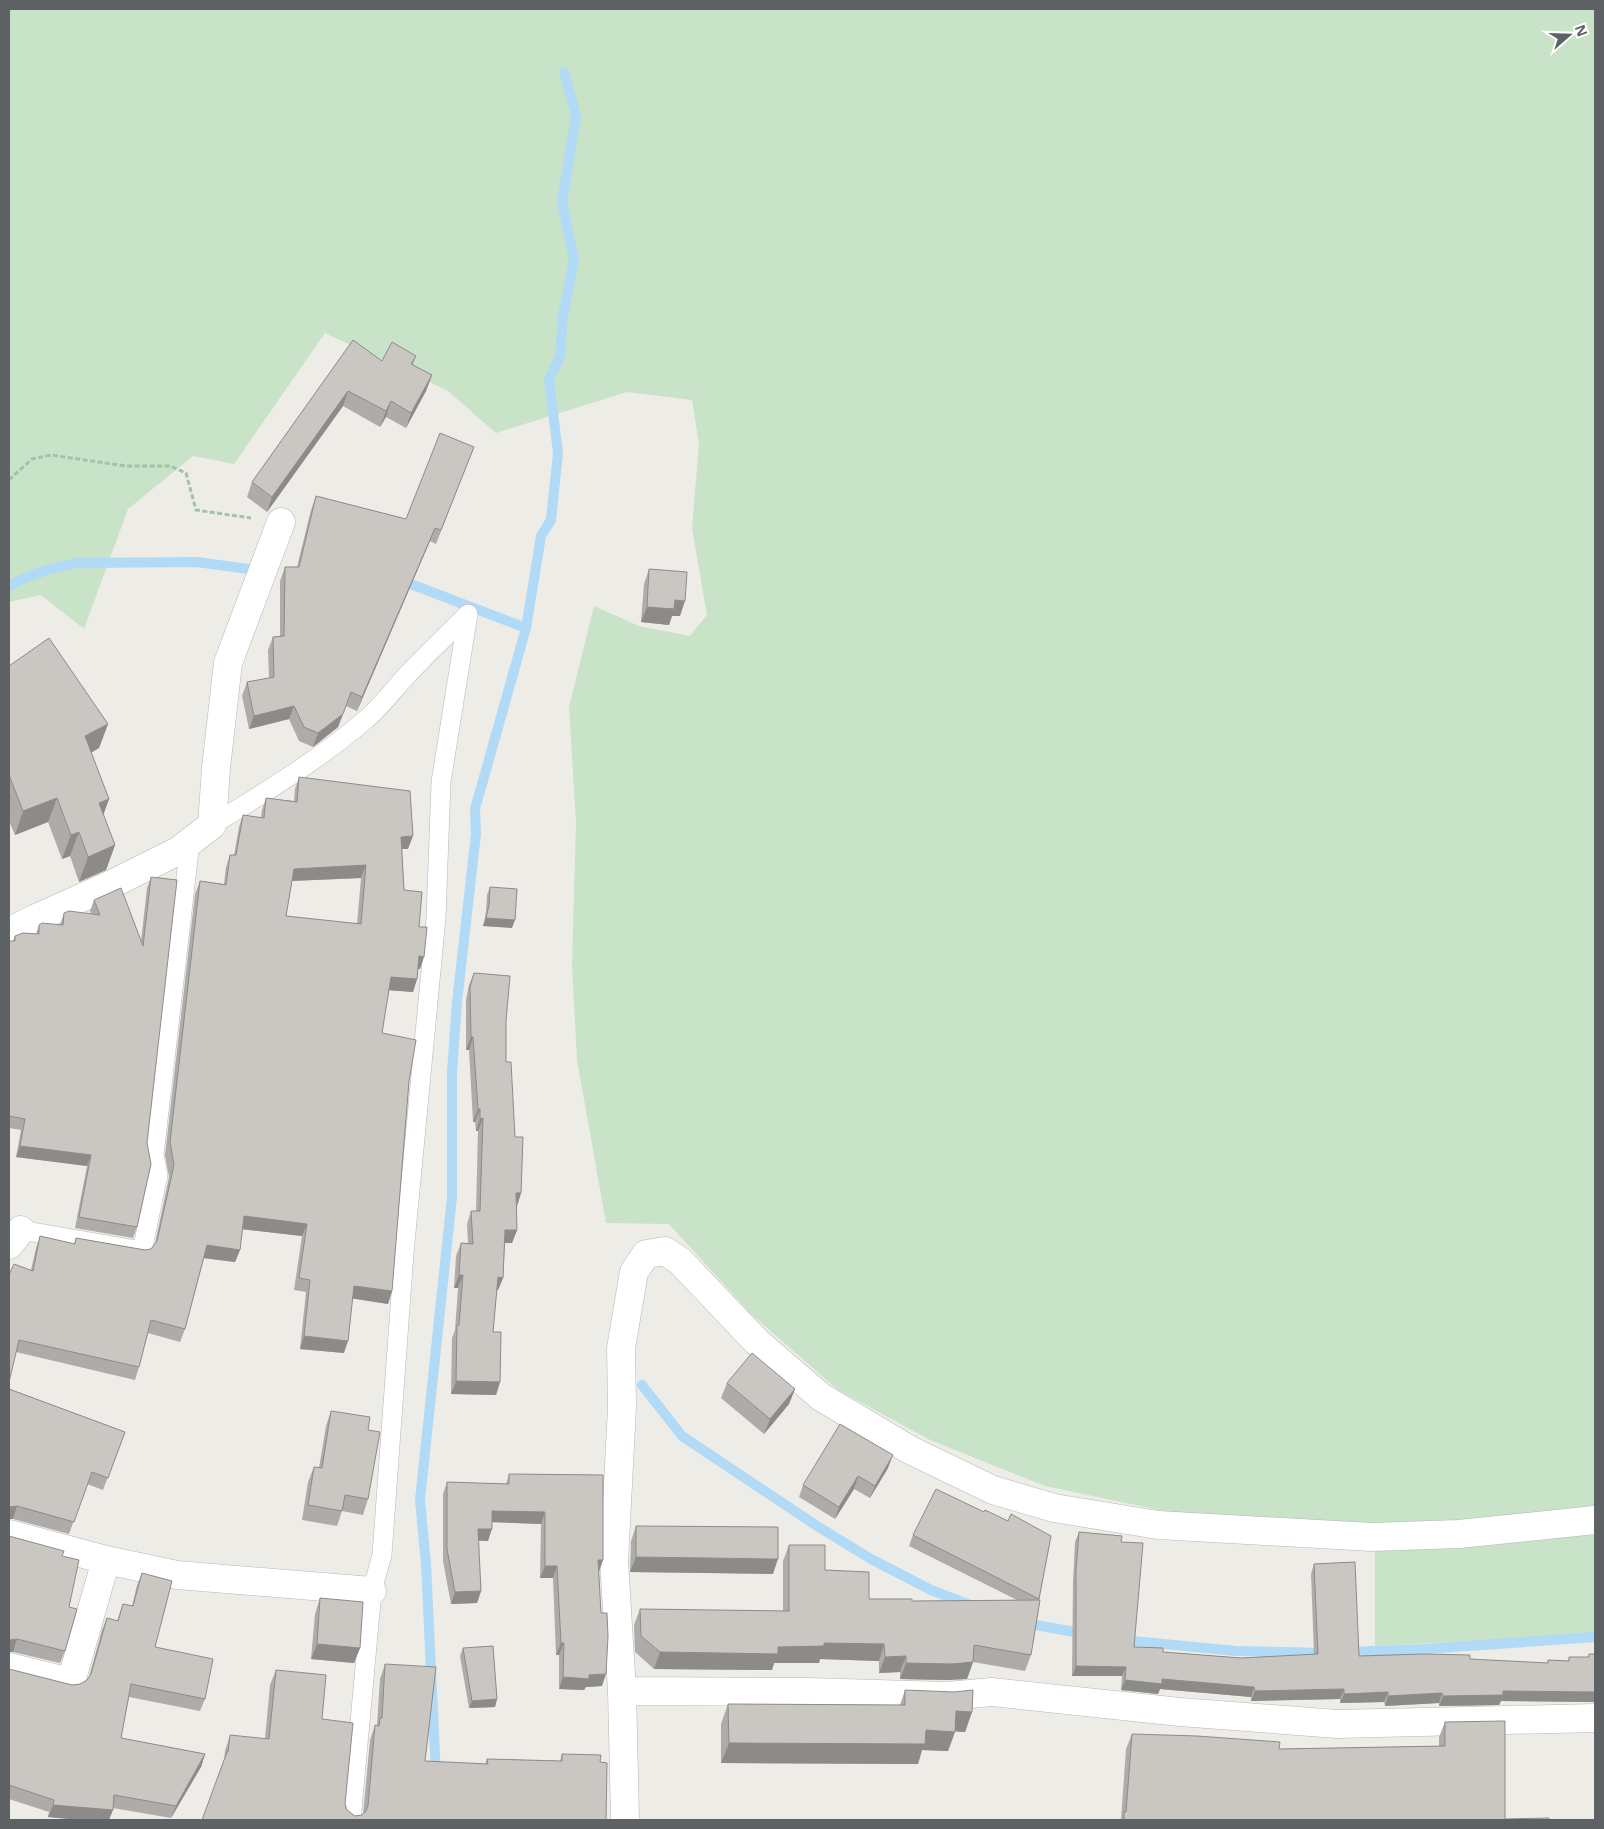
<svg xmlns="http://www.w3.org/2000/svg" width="1604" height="1829" font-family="'Open Sans',sans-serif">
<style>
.green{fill:#c8e3c7}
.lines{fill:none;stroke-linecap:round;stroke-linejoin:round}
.stream{stroke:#b0daf5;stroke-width:10}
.service-casing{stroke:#b4b7ba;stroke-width:20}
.minor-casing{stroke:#b4b7ba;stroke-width:29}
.path{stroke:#a0c3a9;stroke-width:3;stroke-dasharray:5 2.5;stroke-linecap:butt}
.service{stroke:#fff;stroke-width:19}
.minor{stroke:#fff;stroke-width:28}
.wall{fill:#aeaba8;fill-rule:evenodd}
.shaded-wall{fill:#8d8b88}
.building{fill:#cac7c3;stroke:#8d8b88;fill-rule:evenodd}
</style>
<rect width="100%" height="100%" fill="#eeece7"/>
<path class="green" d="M9,9H1595V1635L1375,1646V1523L1174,1513L1045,1486L928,1439L838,1390L750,1313L669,1224L606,1223L577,1060L572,965L576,822L569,707L594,606L639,626L690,636L707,615L692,528L699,444L692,400L627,392L496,433L448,391L325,333L234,464L193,456L128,509L84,629L41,595L9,602Z"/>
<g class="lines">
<path class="stream" d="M400,580L526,628
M9,586L24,578L50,569L76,563L197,562L248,569
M642,1385L682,1436L817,1526L871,1559L931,1590L970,1605
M1024,1623L1086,1634
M1122,1640L1236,1651L1327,1653
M1347,1652L1425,1649L1595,1637
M436,1776L426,1564L420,1500L452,1197V1072L457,1002L476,834L475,809L526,628L541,536L551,520L558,453L549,380L560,356L563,316L574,260L562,202L576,115L564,72"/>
<defs>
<path id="service" d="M212,825C264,793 317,761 364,721C381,707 393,690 408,674C428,653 448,634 468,614L441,782L436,918L404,1253L382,1555L372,1591L351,1820
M21,1230L142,1251L158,1175L154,1155L190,842"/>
<path id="minor" d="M9,932L34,919L108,886L178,851L212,825L216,768L228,663L281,522
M9,1245L21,1230
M9,1534L106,1560L177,1575L372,1591
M9,1667L71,1682L106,1560
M622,1691L614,1561L622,1407L621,1348L634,1272L646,1254L665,1251L680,1261L756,1341L821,1397L910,1450L993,1490L1054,1508L1158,1525L1371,1537L1459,1534L1595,1520
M625,1820L622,1691L808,1692L947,1696L992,1692L1180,1712L1337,1724L1595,1718"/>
</defs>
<use href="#service" class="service-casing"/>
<use href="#minor" class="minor-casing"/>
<path class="path" d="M9,480L32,459L51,455L126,466H170L186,473L196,510L251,518"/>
<use href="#service" class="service"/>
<use href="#minor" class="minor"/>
</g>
<path class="wall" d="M353,340L382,361L416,356L413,365L432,375L426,391L406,428L386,417L380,427L343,406L267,512L247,497L252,482Z
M474,447L436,544L430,541L357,711L346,706L338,727L313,747L299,741L289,719L249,729L242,696L247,682L269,678L268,650L273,637L280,636V581L285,567H297L311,510L316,496L406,519Z
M649,569L680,616H672L669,625L641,622L644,584Z
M9,665L108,724L99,748L91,753L109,799L103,815L115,845L106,870L79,882L70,856L62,859L48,822L15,835L9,821Z
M299,777L408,849H402L404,890L419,927L420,969H418L417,979L413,992L389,990L382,1033L409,1081L392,1291L388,1304L352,1298L344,1353L300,1349L306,1292L294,1290L302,1236L242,1229L240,1250L235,1262L204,1258L185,1329L180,1342L148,1333L139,1367L135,1380L16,1352L31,1270L36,1248L40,1236L74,1244L76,1238L145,1250L151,1249L155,1244L169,1177L165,1155L195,894L200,881L224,884L226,867L230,855H234L239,827L243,815L261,818L262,810L266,798L294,801L295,789ZM361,878L357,924L286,916L292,881Z
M151,877L137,1227L133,1238L75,1228L87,1166L16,1157L21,1130L9,1128V941H13L15,936L36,934L39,925H60L64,913L91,914L90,911L94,900L141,941L147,888Z
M490,887L512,928L483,926L486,912L487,895Z
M474,973L506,1021V1062L521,1193L517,1206V1230L512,1243H505L503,1278L498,1290H497L493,1332L500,1382L496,1395L451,1394L452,1338L455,1330L458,1288H454L456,1256L461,1243L468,1244L467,1224L471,1211H476L478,1131H476L475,1122H473L469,1050H466V1000L469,985Z
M727,1383L795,1389L789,1404L764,1434L721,1398Z
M9,1389L125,1432L103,1490L87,1484L69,1534L13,1519Z
M331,1411L368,1430V1499L363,1515L342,1511L337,1526L302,1520L308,1482L314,1467L319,1468L326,1426Z
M888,1468L870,1498L854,1489L835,1519L799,1497L803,1485Z
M509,1474L599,1572L602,1686L586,1687L584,1690L559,1689V1655H556L553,1578H540L541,1524L492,1522L488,1541H478L481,1591L477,1603L451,1604L443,1561V1494L447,1482L506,1484Z
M984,1512L1051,1536L1039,1600L1031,1655L1025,1671L973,1662L967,1679L947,1680L900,1679V1672L879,1673V1661L820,1659L819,1663H774L772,1670L654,1669L635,1652L634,1625L640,1609L783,1611V1561L789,1545L869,1599L912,1601L1017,1600L909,1546L913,1535Z
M636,1526L773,1574L630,1572L631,1541Z
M1079,1532L1121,1542L1134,1647L1163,1652L1241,1658L1314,1654L1311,1574L1314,1564L1359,1656L1470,1659L1547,1663L1548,1660L1568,1661L1569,1657H1588L1589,1654H1595V1702L1501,1701L1499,1705L1439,1706V1703L1385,1706L1384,1702L1340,1703V1699L1251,1701V1697L1160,1689L1158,1694L1121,1690L1122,1676H1072L1073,1581L1075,1542Z
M62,1556L69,1607L65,1651L60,1663L13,1652H9Z
M142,1573L155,1647L205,1699L200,1711L129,1697L121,1738L205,1754L201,1767L171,1818L113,1808L109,1820H80L48,1817L49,1812L9,1799V1669L72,1685L80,1684L87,1680L89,1677L102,1630L107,1618L117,1621L123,1604L132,1606L137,1585Z
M320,1598L360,1648L354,1663L311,1659L315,1614Z
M463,1648L497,1699L495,1707L469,1708L460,1656Z
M385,1664L425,1761L485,1764L487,1759L560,1761L562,1754L600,1762L606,1820H202L224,1760L225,1751L230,1735L265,1739L270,1685L276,1670L322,1719L347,1810L355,1816L362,1815L363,1814L370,1740L375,1725H377L380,1679Z
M905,1690L972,1712L965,1732L955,1731L948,1751L922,1750L918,1764L721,1763V1724L728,1704L900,1705Z
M1445,1722L1505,1819L1549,1820H1121L1126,1749L1132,1734L1279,1749L1439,1746V1737Z"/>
<path class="shaded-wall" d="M432,375L426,391L406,428L411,413Z
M348,391L343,406L267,512L272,497Z
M391,401L386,417L380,427L386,411Z
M435,528L430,541L357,711L362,697Z
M675,600L685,601L680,616H672L669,625L641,622L647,607Z
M294,706L289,719L249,729L254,716Z
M343,714L338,727L313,747L318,733Z
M108,724L99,748L76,761L85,736Z
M57,798L48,822L15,835L23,811Z
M109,799L100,824L99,803Z
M79,832L70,856L62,859L71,835Z
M413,836L408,849H396L401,837Z
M115,845L106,870L79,882L88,857Z
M366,865L361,878L289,881L294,869Z
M486,918L515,920L512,928L483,926Z
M419,956L424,957L420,969H415Z
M391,977L417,979L413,992L386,990Z
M471,1037H473L469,1050H466Z
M478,1109H480L475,1122H473Z
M483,1118L478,1131H476L480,1119Z
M20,1146L91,1155L87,1166L16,1157Z
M516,1193H521L517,1206Z
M244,1216L307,1224L302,1236L240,1229Z
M505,1230H517L512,1243H501Z
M207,1245L240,1250L235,1262L203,1258Z
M459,1275H463L458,1288H454Z
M498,1277L503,1278L498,1290H494Z
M354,1286L392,1291L388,1304L349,1298Z
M304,1336L348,1341L344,1353L300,1349Z
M456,1381L500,1382L496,1395L451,1394Z
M795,1389L789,1404L764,1434L770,1419Z
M893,1455L888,1468L870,1498L875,1486Z
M858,1476L854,1489L835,1519L839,1507Z
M10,1506H17L13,1519H9V1507Z
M492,1511L545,1512L541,1524L488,1522Z
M478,1529H492L488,1541L474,1540Z
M636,1557L778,1559L773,1574L630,1572Z
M598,1560H603L599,1572Z
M545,1566H557L553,1578H540Z
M481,1591L477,1603L451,1604L455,1592Z
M17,1639L13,1652H9V1640Z
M561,1643H564L559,1655H556Z
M824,1643L884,1644L879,1661L820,1659L819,1663H774L772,1670L654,1669L660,1652L778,1647Z
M317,1644L360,1648L354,1663L311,1659Z
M906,1656L900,1672L879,1673L885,1657Z
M973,1662L967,1679L947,1680L900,1679L906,1663Z
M1076,1666L1126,1667L1122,1676H1072Z
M606,1674L602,1686L586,1687L584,1690L559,1689L563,1677Z
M1162,1679L1254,1687L1251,1697L1160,1689L1158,1694L1121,1690L1125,1680Z
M1344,1689L1340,1699L1251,1701L1255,1691Z
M1503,1691L1595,1692V1702L1501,1701L1499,1705L1439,1706L1443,1696Z
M1388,1692L1384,1702L1340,1703L1344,1694Z
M1442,1693L1439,1703L1385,1706L1388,1696Z
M497,1699L495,1707L469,1708L472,1701Z
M956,1711L972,1712L965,1732L948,1731Z
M926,1730L955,1732L948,1751L922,1750L918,1764L721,1763L729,1743Z
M205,1754L201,1767L171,1818L176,1806Z
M53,1805L113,1810L109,1820H80L48,1817Z"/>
<path class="building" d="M353,340L382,361L392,342L416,356L411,364L432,375L411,413L391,401L386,411L348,391L272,497L252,482Z
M440,433L474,447L441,530L435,528L362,697L351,692L343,714L318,733L304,727L294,706L254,716L247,682L274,677L273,637L284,636L285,567H299L316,496L406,519Z
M649,569L687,572L685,601L675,600L674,609L647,607Z
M49,638L108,724L85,736L109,799L99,803L115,845L88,857L79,832L71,835L57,798L23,811L9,775V665V666Z
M299,777L410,791L413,836L401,837L404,890L422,892L419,927H427L424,957L419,956L417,979L391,977L382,1033L416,1040L409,1081L392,1291L354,1286L348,1341L304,1336L310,1280L299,1278L307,1224L244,1216L240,1250L207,1245L185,1329L151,1320L139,1367L19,1340L9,1382V1275L14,1264L33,1271L40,1236L75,1244L76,1238L145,1250L151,1249L157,1241L174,1165L170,1142L200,881L226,885L230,855H236L243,815L264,818L266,798L297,802ZM366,865L361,924L286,916L294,869Z
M151,877L177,880L147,1143L151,1164L137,1227L79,1217L91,1155L20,1146L25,1119L9,1116V941H15V936L23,933L39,934V925L42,923L63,925L64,913L69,911L100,915L94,900L121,888L143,946Z
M490,887L517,889L515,920L486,918L489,905Z
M474,973L510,976L506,1021V1062H511L515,1137H523L521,1193H516L517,1230H505L503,1278L498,1277L493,1332H501L500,1382L456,1381L457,1325H459L463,1275H459L461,1243L473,1244L471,1211H480L483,1118L480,1119V1109H478L473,1037H471L470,987Z
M752,1353L795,1389L770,1419L727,1383Z
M9,1389L125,1432L108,1478L92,1472L74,1522L17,1506L9,1507Z
M331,1411L370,1417L368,1430L380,1432L368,1499L345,1495L342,1511L308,1505L314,1467L322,1468Z
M840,1424L893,1455L875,1486L858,1476L839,1507L803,1485Z
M509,1474L603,1475V1560H598L601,1613H607L608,1636L606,1674L589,1675V1679L563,1677L564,1643H561L557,1566H545V1512L492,1511V1529H478L481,1591L455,1592L447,1549V1482L509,1484Z
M936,1489L984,1512L985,1510L1008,1521L1011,1514L1051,1536L1039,1599L913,1535Z
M636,1526L778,1527V1559L636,1557Z
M1079,1532L1122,1536L1121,1542L1143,1543L1134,1647L1163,1648V1652L1241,1658L1318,1654L1314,1564L1355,1562L1359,1656L1424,1654L1470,1655V1659L1548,1663V1660L1569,1661V1657H1589V1654H1595V1692L1503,1691V1695L1443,1696L1442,1693L1388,1696V1692L1344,1694V1689L1255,1691L1254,1687L1162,1679V1684L1125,1680L1126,1667L1076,1666V1571Z
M9,1536L64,1551L62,1556L79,1560L69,1607L77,1609L65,1651L17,1639L9,1640Z
M789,1545H825V1570L869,1572V1599H912V1601L1040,1600L1031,1655L974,1645L973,1662L952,1664L906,1663V1656L885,1657L884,1644L824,1643V1646L778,1647V1654L660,1652L641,1636L640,1609L789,1611Z
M142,1573L172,1581L155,1647L213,1659L205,1699L131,1684L121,1738L205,1754L176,1806L114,1795L113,1810L53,1805L54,1800L9,1785V1669L72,1685L80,1684L87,1680L91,1674L107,1618L118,1621L123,1604L133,1606Z
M320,1598L363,1602L360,1648L317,1644Z
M493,1646L497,1699L472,1701L463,1648Z
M385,1664L436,1667L425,1761L488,1764L487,1759L562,1761V1754L601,1755L600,1762L607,1763L606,1820H202L227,1752H228L230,1735L269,1739L276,1670L326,1675L322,1719L353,1723L345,1804L347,1810L355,1816L362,1815L366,1811L368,1806L375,1725L379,1726L380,1718H382Z
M905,1690L954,1692L973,1690L972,1712L956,1711L955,1732L926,1730L925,1744L729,1743L728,1704L905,1705Z
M1505,1721V1819L1549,1818V1820H1124V1812H1126L1132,1734L1197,1736L1280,1742L1279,1749L1445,1746V1722Z"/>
<rect width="1604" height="1829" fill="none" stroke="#5e6265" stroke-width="20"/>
<g transform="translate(1569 35) rotate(70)" stroke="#ffffff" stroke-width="4" paint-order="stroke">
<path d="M0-4L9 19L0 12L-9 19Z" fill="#5e6265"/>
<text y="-8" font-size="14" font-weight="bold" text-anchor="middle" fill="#5e6265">N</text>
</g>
</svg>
